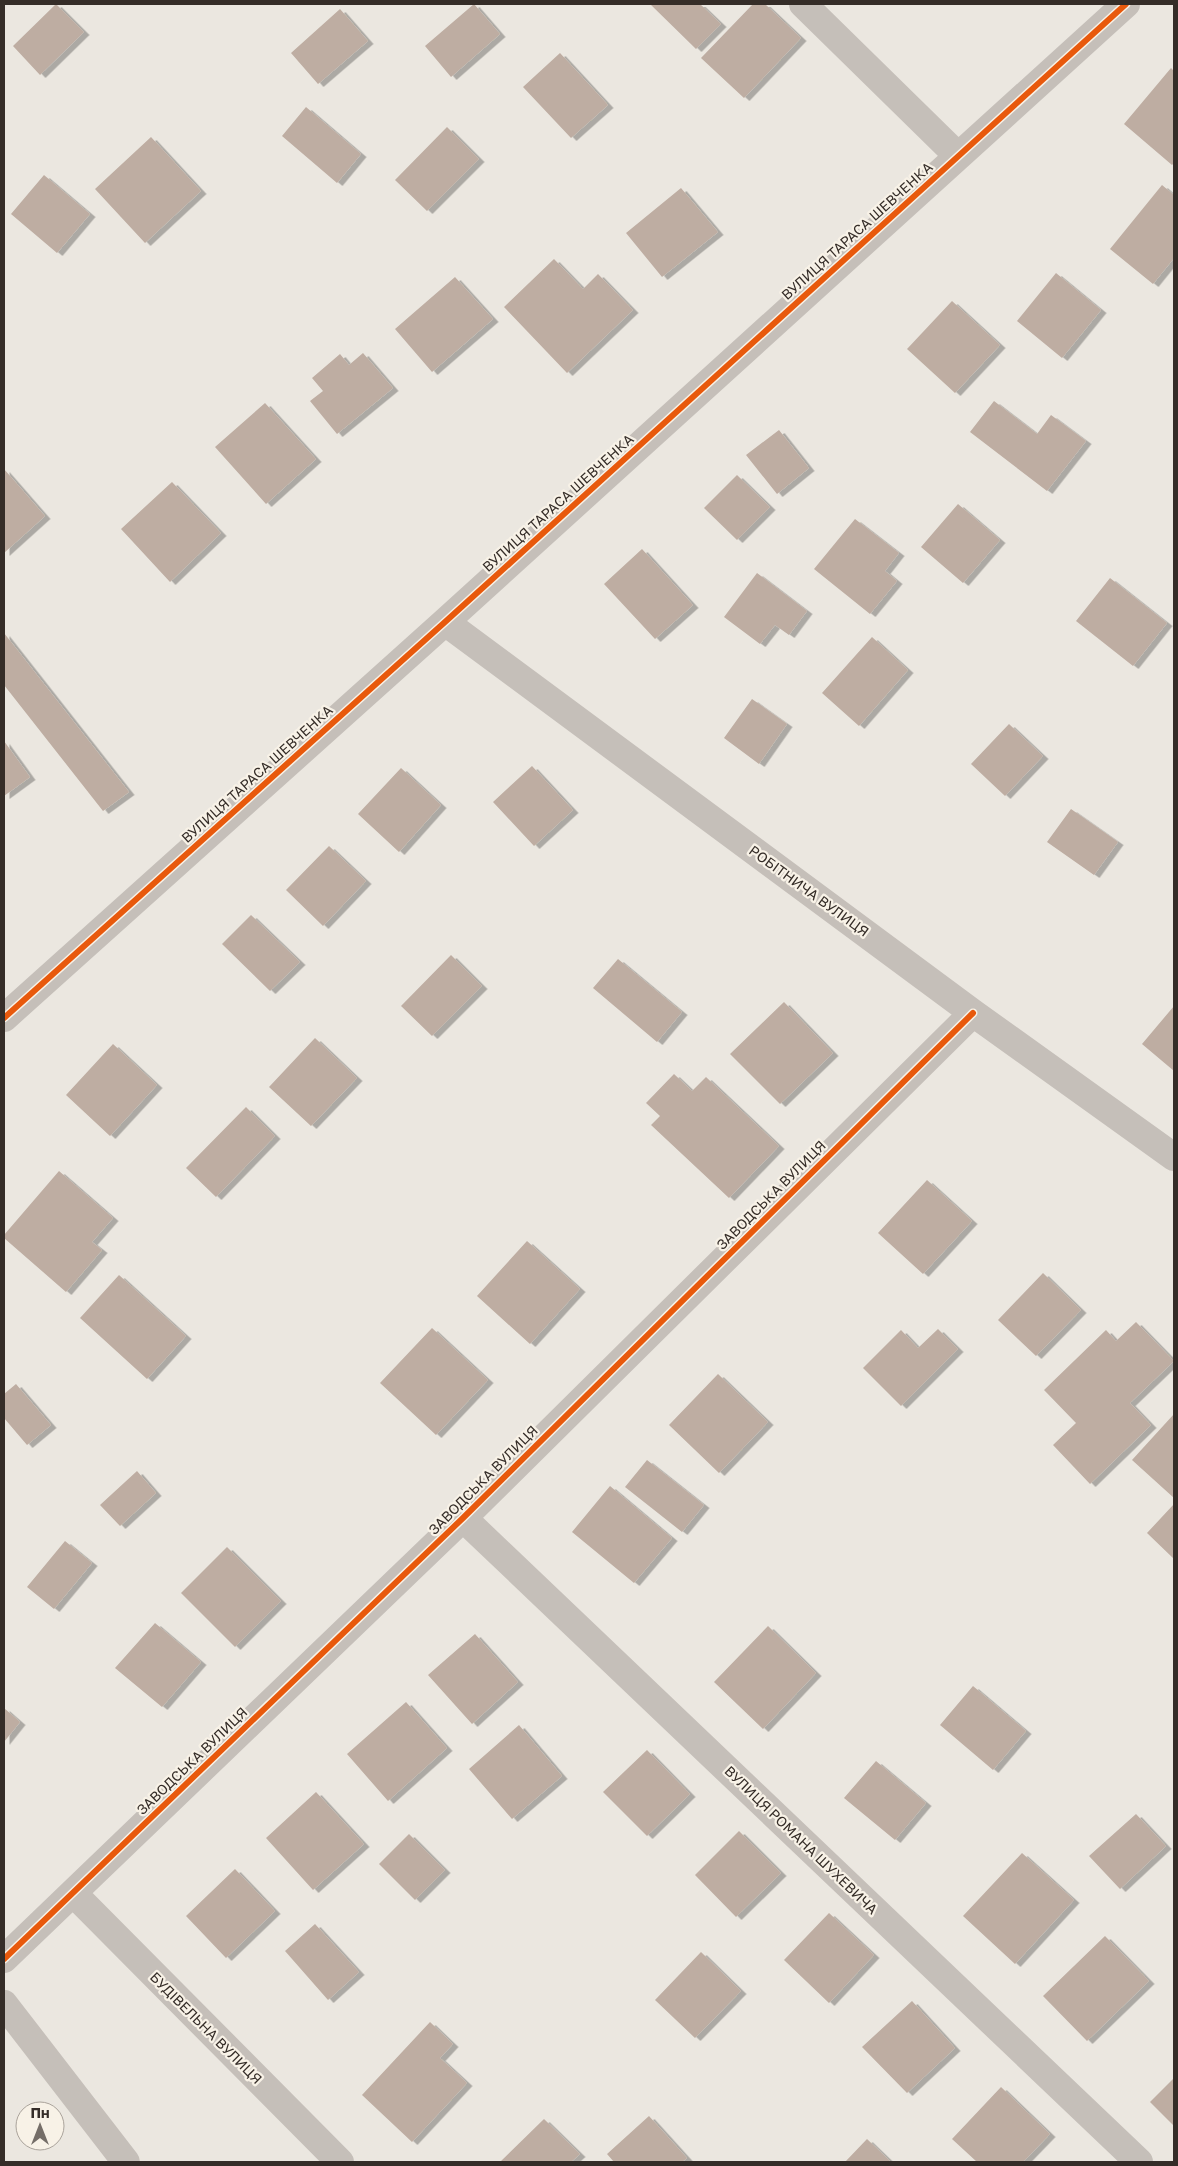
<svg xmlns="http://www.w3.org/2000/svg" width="1178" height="2166" font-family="'Golos Text',sans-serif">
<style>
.building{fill:#beada2;filter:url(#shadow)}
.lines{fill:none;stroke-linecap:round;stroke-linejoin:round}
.minor{stroke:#c5bfb9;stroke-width:28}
.cycleway-casing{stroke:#f8f2e7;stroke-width:9}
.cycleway{stroke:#e8590c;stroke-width:6}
.labels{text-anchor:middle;stroke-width:4.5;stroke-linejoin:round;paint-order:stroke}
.street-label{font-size:14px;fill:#352d28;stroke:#f8f2e7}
</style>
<defs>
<filter id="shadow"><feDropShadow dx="5.5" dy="3" stdDeviation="0" flood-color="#0004"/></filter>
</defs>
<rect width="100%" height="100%" fill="#ebe7e0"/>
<path class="building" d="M56,4L84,32L40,75L13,46Z
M474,4L500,34L451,77L425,46Z
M650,4H700L721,24L696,49Z
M753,4H765L801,38L744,98L701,58Z
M340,9L368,41L318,84L291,53Z
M560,53L608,105L571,138L523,87Z
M1171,68L1174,71V163L1172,165L1124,124Z
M306,107L361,154L337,183L282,136Z
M447,127L479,159L427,211L395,180Z
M151,137L201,191L145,243L95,189Z
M44,175L90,214L57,253L11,214Z
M1162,185L1174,195V258L1153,284L1110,249Z
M681,188L718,232L662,277L626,233Z
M554,259L583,289L598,274L633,310L567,373L504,307Z
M1056,273L1101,310L1062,358L1017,321Z
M455,277L493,319L432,372L395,329Z
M952,301L1000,345L955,393L907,349Z
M363,353L393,388L337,434L310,401L323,391L312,378L340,354L349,365Z
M994,401L1037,434L1051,415L1086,441L1047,491L970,432Z
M265,403L316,459L266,504L215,447Z
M779,430L809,468L777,494L746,455Z
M4,469L45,516L4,553Z
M737,475L770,507L737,540L704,508Z
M172,482L221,533L170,582L121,529Z
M958,504L1000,540L963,583L921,547Z
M855,519L899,553L885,571L897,581L870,614L814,569Z
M642,549L693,605L655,639L604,584Z
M757,573L807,611L789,635L775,625L760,644L724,617Z
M1110,578L1167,623L1133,666L1076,621Z
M4,633L129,792L103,811L4,685Z
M872,637L908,670L859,726L822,693Z
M752,699L787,724L759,764L724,738Z
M1009,724L1043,756L1005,796L971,764Z
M4,741L30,777L4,796Z
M532,766L573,810L534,846L493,802Z
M401,768L441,805L399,852L358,814Z
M1071,809L1118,842L1094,875L1047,842Z
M329,846L366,881L323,926L286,890Z
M251,915L300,962L270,991L222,944Z
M451,955L482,986L432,1036L401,1006Z
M618,959L682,1012L657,1042L593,988Z
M784,1002L833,1053L780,1104L730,1054Z
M1174,1006V1071L1142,1044Z
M315,1038L357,1078L311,1126L269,1087Z
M113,1044L157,1085L110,1136L66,1095Z
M674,1074L692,1091L706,1077L779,1146L729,1198L651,1125L660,1116L646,1103Z
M246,1107L275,1136L216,1197L186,1168Z
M59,1171L113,1218L92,1242L102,1250L66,1292L4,1238V1235Z
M927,1180L972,1221L923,1274L878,1233Z
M527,1241L580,1289L530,1344L477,1296Z
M1043,1273L1081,1310L1036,1356L998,1320Z
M119,1275L186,1336L147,1379L80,1318Z
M1136,1322L1174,1361L1130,1403L1151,1425L1090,1484L1053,1445L1076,1423L1044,1390L1106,1330L1116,1341Z
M432,1328L488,1380L436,1435L380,1383Z
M938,1329L958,1349L901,1406L863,1368L901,1330L918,1348Z
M718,1374L768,1422L719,1473L669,1425Z
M16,1384L51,1425L27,1445L4,1418V1394Z
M1174,1414V1498L1132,1460Z
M647,1460L704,1505L682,1532L625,1487Z
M137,1471L156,1493L120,1526L100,1505Z
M610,1486L672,1538L634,1583L572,1532Z
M1174,1504V1559L1147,1533Z
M65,1541L92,1563L54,1609L27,1587Z
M227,1547L281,1601L235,1647L181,1593Z
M155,1623L201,1662L162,1707L115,1668Z
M768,1626L816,1673L763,1729L714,1682Z
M475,1634L518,1682L472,1724L428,1675Z
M973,1686L1026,1731L993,1770L940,1725Z
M406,1702L447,1748L388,1801L347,1754Z
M4,1708L20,1722L4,1742Z
M519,1725L562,1776L512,1819L469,1769Z
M647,1750L690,1794L647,1836L603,1792Z
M876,1761L926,1803L895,1840L844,1798Z
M316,1792L364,1844L313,1890L266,1838Z
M1136,1814L1166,1846L1120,1889L1089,1856Z
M739,1831L781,1873L736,1917L695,1875Z
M409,1834L445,1870L415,1900L379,1864Z
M1022,1853L1074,1900L1015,1964L963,1916Z
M235,1869L275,1911L226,1958L186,1916Z
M829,1913L874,1955L829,2003L784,1960Z
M315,1924L359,1972L328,2000L285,1951Z
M1105,1936L1149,1981L1087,2041L1043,1996Z
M701,1952L741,1991L695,2038L655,2000Z
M912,2001L955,2048L907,2093L862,2047Z
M430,2022L453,2044L440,2058L467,2083L412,2142L362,2095Z
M1174,2078V2126L1150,2102Z
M1001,2087L1050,2134L1023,2162H977L952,2139Z
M649,2116L687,2158L682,2162H614L607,2154Z
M544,2119L580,2154L571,2162H500Z
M867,2139L891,2162H845Z"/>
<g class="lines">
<path class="minor" d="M803,4L958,156
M445,622L973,1013L1174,1157
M4,1018L445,622L1126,4
M463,1518L1139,2162
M73,1893L340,2162
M4,1959L463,1518L973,1013
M4,2004L126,2162"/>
<defs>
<path id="cycleway" d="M4,1018L445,622L1126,4
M4,1959L463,1518L973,1013"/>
</defs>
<use href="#cycleway" class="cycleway-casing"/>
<use href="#cycleway" class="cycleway"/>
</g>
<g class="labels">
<g class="street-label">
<text transform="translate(857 231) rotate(-42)" y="5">ВУЛИЦЯ ТАРАСА ШЕВЧЕНКА</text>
<text transform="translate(558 503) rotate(-42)" y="5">ВУЛИЦЯ ТАРАСА ШЕВЧЕНКА</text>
<text transform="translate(257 774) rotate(-42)" y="5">ВУЛИЦЯ ТАРАСА ШЕВЧЕНКА</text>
<text transform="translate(809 891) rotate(36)" y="5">РОБІТНИЧА ВУЛИЦЯ</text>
<text transform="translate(771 1195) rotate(-45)" y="5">ЗАВОДСЬКА ВУЛИЦЯ</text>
<text transform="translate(483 1480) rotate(-45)" y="5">ЗАВОДСЬКА ВУЛИЦЯ</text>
<text transform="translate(192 1761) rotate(-44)" y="5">ЗАВОДСЬКА ВУЛИЦЯ</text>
<text transform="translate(801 1840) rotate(44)" y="5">ВУЛИЦЯ РОМАНА ШУХЕВИЧА</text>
<text transform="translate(206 2028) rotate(45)" y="5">БУДІВЕЛЬНА ВУЛИЦЯ</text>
</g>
</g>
<rect width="1178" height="2166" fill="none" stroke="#352d28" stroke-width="10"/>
<g transform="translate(40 2126)"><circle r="24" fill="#f8f2e7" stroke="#aaa39b"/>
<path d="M0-4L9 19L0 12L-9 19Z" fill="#756e68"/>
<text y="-8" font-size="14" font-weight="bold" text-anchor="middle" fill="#352d28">Пн</text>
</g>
</svg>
